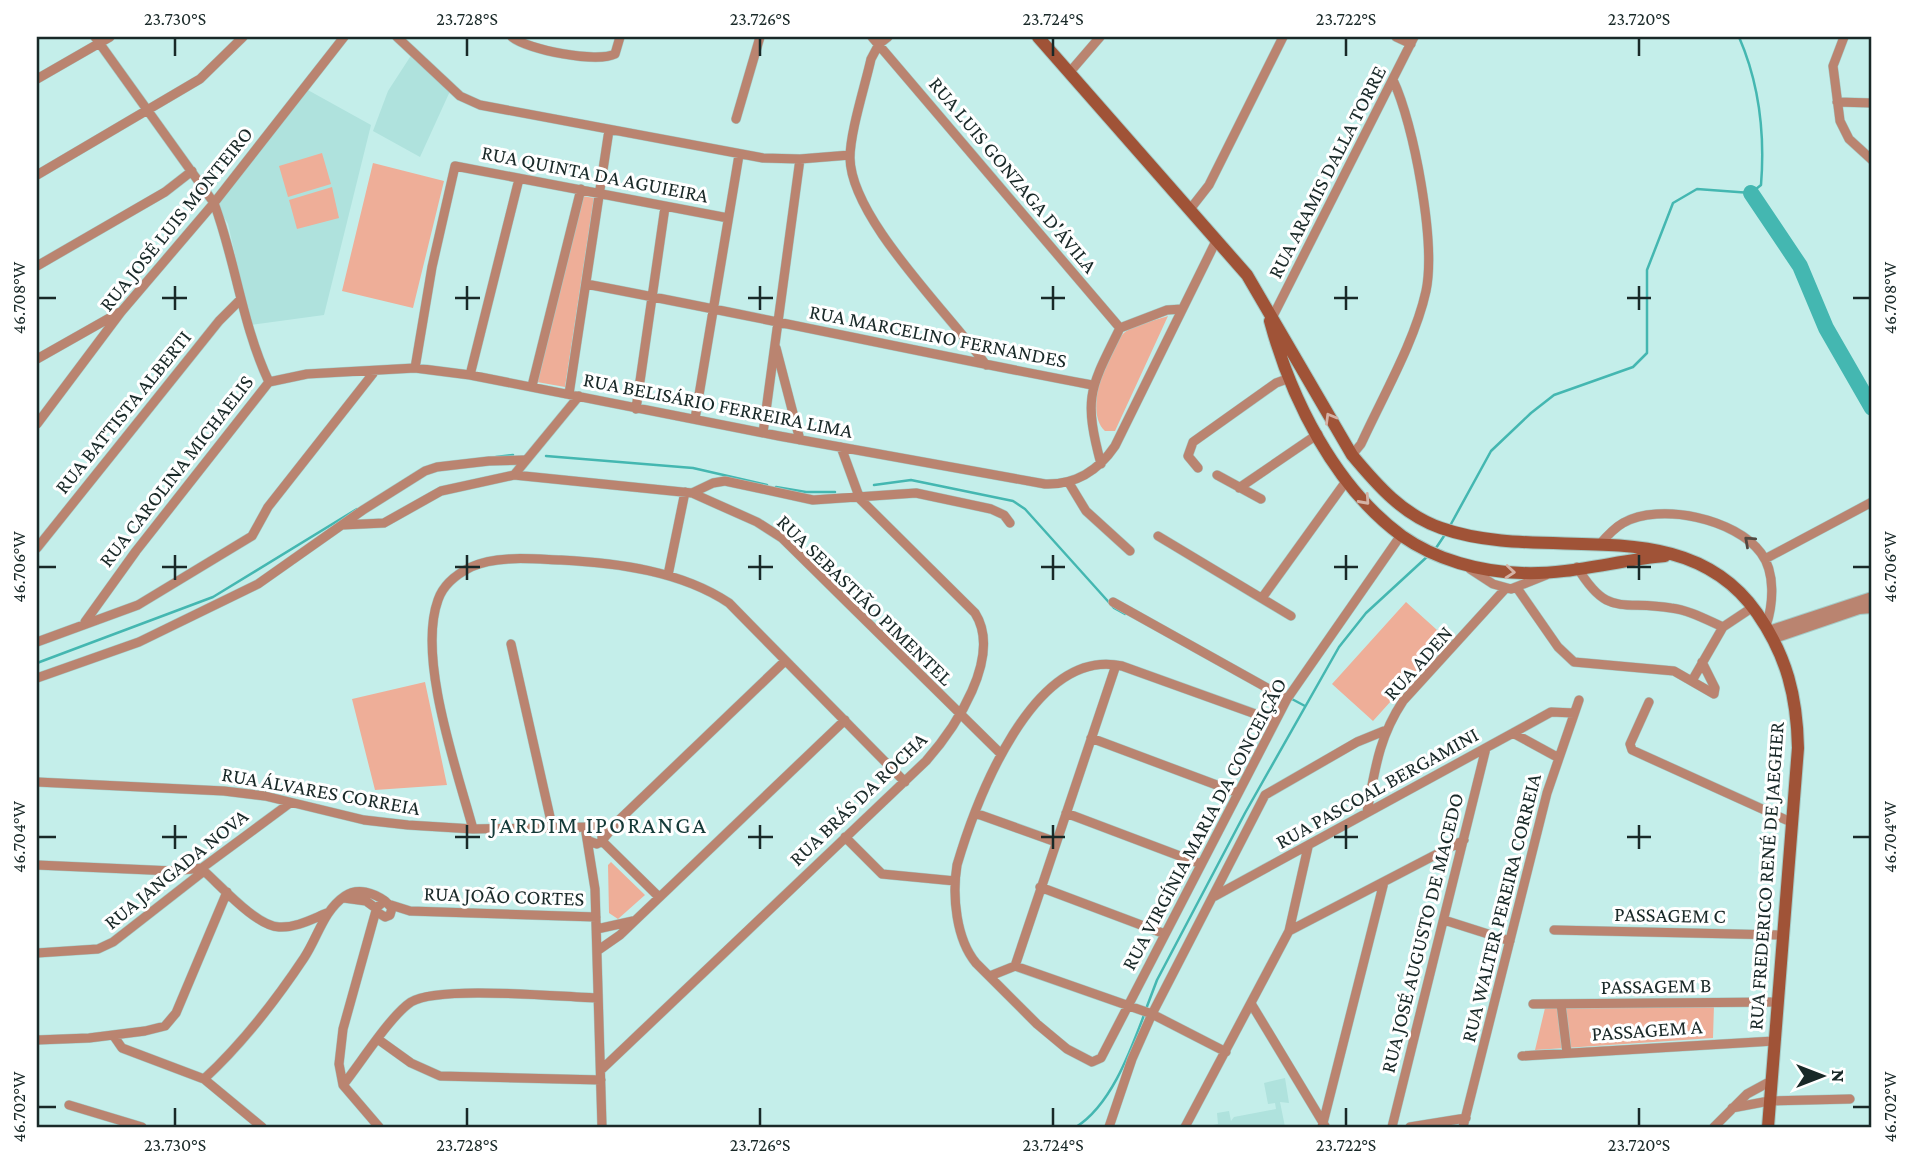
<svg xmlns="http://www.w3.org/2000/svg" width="1909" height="1164" font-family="'Crimson Pro',serif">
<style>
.built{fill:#afe2dd}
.green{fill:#eeae98}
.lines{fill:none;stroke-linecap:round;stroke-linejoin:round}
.stream{stroke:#44b7b1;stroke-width:2.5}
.river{stroke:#44b7b1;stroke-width:16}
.minor-casing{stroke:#a5cbc7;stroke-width:10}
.tertiary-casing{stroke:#a5cbc7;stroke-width:12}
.secondary-casing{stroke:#a5cbc7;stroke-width:14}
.minor{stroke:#ba8470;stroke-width:9}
.tertiary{stroke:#ba8470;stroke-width:10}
.secondary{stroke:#a05337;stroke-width:12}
.oneway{stroke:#d4b2a5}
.oneway2{stroke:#514941}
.ticks{fill:none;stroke:#192928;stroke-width:2.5}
.labels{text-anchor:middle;stroke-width:6;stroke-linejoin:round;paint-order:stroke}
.street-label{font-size:21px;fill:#192928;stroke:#fff}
.quarter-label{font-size:24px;letter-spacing:2px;fill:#143a38;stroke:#fff}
.neatline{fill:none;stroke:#192928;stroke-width:2.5}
.ticks-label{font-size:18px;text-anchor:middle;fill:#192928}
</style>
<rect width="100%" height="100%" fill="#c4eeea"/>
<path class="built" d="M412,54L451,89L420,157L373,131L388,91Z
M306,89L371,125L324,315L251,325L228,224L216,204Z
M1285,1078L1289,1103L1280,1102L1285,1127H1203L1218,1124L1217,1113L1229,1111L1231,1121L1234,1117L1276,1109L1275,1103L1268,1104L1264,1083Z"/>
<path class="green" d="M322,153L331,184L288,197L279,166Z
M373,163L444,181L413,308L342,291Z
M332,187L339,218L297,229L289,200Z
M582,196L594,198L565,387L537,382Z
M1168,316L1115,431H1105C1084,412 1105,353 1122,335C1132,324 1154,321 1168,316Z
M1406,602L1447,639L1373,721L1332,684Z
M425,682L447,785L375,790L352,699Z
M611,862L645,895L618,919L609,913L608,865Z
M1714,1005L1713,1038L1535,1050L1545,1008Z"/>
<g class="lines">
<path class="stream" d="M546,456L693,468L767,485
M496,457L513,455
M874,485L911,480L1013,501L1025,509L1114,608L1125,614
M776,487L806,492H835
M1451,524L1491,451L1531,413L1554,395L1633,367L1647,353V270L1673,203L1697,189L1751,193L1761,185C1765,135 1759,83 1739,37
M1434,551L1446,533
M37,663L213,597L357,509
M1290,698L1305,706
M1146,1009L1157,980L1245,813L1339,647L1366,613L1429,555
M1076,1127C1111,1105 1130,1052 1144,1015"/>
<path class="river" d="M1751,193L1800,266L1826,328L1872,408"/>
<defs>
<path id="minor" d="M95,37L214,203C236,262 242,325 269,382
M397,37L460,96L480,105L763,158L800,159L850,155
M512,37C528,50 597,63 615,54L620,37
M872,37L1120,328
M888,37L879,44L871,59C865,86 850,132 850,158C851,219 949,313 986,365
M1396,37L1411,44
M1844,37L1833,66L1840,121L1849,139L1872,160
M1069,73L1100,37
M37,79L110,37
M1837,102L1872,103
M736,119L760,37
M37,175L200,79L243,37
M1191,208L1209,185L1283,37
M37,266L165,192L192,171
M586,284C755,316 923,353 1092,385
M1270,322L1414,37
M776,348L800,440
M37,359L120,312
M415,368L432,267L455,166L728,218
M470,375L519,179
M269,382L307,374L415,368L470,375L779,436L1045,484C1075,485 1098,471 1115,446L1217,239
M532,386L581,189
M569,394L609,130
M636,409L665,207
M695,419L739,155
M37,424L121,312L214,203L344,37
M763,433L800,159
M1352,455L1361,444C1383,396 1415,341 1426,291C1436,243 1414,124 1393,80
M1101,464C1083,396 1090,389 1120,328L1167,310L1182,309
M1198,468L1188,456L1193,442L1276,383L1287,379
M514,475L579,396
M1217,475L1261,499
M1069,483L1086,511L1130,551
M1239,488L1318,434
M692,493L757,522L782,538L1000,753
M342,525L384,523L441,491L514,475L692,493L713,483L725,481L813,500L916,493L991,509L1004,515L1010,523
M1158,536L1291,616
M1599,545C1606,537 1614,528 1623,523C1660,502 1736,519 1761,553C1776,573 1773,605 1766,626
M37,548L219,321L240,300
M1765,559L1872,502
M1577,567C1608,618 1620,600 1671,608C1689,610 1707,620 1723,627
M1470,569L1493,584L1511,589L1546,575
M668,575L685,492
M1517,588L1558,647L1574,662L1674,671L1714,694L1715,688L1702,662
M1262,598L1347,480
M1113,602L1287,699
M85,622L136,551L269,382
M37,642L138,605L252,536L268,507L375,371
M511,644L553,830
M37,678L139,642L258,584L363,510L425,471L437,467L489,461L524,460
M1693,679L1723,627L1753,607
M1649,702L1630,744L1632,750L1793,823
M1275,721L1122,666C1033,646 976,801 957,865C952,896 956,939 976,963L1037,1024L1067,1049L1092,1062L1101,1058L1287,699L1401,535
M1513,733L1551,712L1574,713
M1091,738L1238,793
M37,782L224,791L265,796L364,820L408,825L473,829L590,827
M1367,812C1375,769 1379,737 1403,701L1506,588
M975,813L1056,842
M1066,813L1201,864
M473,829C457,770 417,658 438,600C443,585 457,574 471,567C497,555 533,559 561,560C618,563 681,571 729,603L905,782
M845,837L882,874L955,881
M604,838L619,820L785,661
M589,841L597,844L602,841V829L593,826L586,833L595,889L602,1127
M602,841L659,897
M37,865L173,871L202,868
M204,871C221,886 256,926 279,927C296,928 312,919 327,913
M1040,887L1165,934
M1215,896L1513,733L1557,757
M344,898L366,901L377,909
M391,905L410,911L596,917
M377,912L385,917L390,915L392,908L385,901L377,907L343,1029L339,1064L343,1085L379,1127
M1444,920L1510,941
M597,929L633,921
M1554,930L1784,935
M1289,931L1464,840
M597,951L620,935L845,720
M37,953L98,949L113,942L204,871L202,868L290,803
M1015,966L1152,1014L1226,1052
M990,976L1015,966L1116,665
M1533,1004L1778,1002
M1561,1004L1567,1053
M1252,1005L1325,1126
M113,1035L122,1048L204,1079L262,1127
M37,1040L89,1038L145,1031L165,1026L176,1013L227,892
M379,1040L411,1063L440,1076L601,1080
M1522,1056L1774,1041
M601,1070L926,761C955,728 1003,657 975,613L860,499L841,447
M204,1079C243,1043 274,1003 304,958C318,937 323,911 345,896C358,887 374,893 385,901
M343,1085C360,1064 390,1016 411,1002C439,985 560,997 597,998
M69,1105L142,1127
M1732,1108L1769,1101L1850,1099
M1109,1127L1132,1059L1152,1014L1265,795L1357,742L1384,731
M1185,1127L1289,931L1308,847
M1322,1127L1384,882
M1392,1127L1486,748
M1410,1127L1466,1118
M1463,1127L1547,793L1579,700
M1714,1127L1747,1094L1771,1081"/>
<path id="tertiary" d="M1769,631L1872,597
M1774,638L1859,609L1872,608"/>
<path id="secondary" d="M1038,37L1247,275L1352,455C1377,485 1403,515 1441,528C1545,565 1684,508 1757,613C1787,656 1797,697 1798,748L1768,1127
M1270,321C1291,399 1335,487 1402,536C1436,560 1481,572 1522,573C1569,575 1618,560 1665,556"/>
</defs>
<use href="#minor" class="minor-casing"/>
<use href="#tertiary" class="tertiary-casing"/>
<use href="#secondary" class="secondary-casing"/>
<use href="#minor" class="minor"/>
<use href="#tertiary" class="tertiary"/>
<use href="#secondary" class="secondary"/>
</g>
<defs><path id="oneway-chevron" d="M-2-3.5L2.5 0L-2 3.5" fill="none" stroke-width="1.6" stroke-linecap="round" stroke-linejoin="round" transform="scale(1.75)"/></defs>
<g class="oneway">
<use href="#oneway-chevron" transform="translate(1330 418) rotate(-120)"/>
<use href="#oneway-chevron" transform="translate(1365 500) rotate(48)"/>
<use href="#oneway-chevron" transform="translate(1510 572) rotate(5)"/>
</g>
<use class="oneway2" href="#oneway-chevron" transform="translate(1749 541) rotate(-138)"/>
<path class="ticks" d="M175,38V56M467,38V56M760,38V56M1053,38V56M1346,38V56M1639,38V56M175,286V310M467,286V310M760,286V310M1053,286V310M1346,286V310M1639,286V310M38,298H56M162,298H187M455,298H480M748,298H773M1041,298H1065M1334,298H1358M1627,298H1651M1853,298H1870M175,555V580M467,555V580M760,555V580M1053,555V580M1346,555V580M1639,555V580M38,567H56M162,567H187M455,567H480M748,567H773M1041,567H1065M1334,567H1358M1627,567H1651M1853,567H1870M175,825V849M467,825V849M760,825V849M1053,825V849M1346,825V849M1639,825V849M38,837H56M162,837H187M455,837H480M748,837H773M1041,837H1065M1334,837H1358M1627,837H1651M1853,837H1870M38,1107H56M1853,1107H1870M175,1108V1126M467,1108V1126M760,1108V1126M1053,1108V1126M1346,1108V1126M1639,1108V1126"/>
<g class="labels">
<g class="street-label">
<text transform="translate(1327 172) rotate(-63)" y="7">RUA ARAMIS DALLA TORRE</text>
<text transform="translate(595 174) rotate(11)" y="7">RUA QUINTA DA AGUIEIRA</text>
<text transform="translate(1013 175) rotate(50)" y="7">RUA LUIS GONZAGA D'ÁVILA</text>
<text transform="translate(176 219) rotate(-51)" y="7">RUA JOSÉ LUIS MONTEIRO</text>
<text transform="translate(938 336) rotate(11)" y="7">RUA MARCELINO FERNANDES</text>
<text transform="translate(718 405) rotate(11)" y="7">RUA BELISÁRIO FERREIRA LIMA</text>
<text transform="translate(123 412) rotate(-51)" y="7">RUA BATTISTA ALBERTI</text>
<text transform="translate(176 471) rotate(-52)" y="7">RUA CAROLINA MICHAELIS</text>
<text transform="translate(865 600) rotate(44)" y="7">RUA SEBASTIÃO PIMENTEL</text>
<text transform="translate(1418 663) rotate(-48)" y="7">RUA ADEN</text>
<text transform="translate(1377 788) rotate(-29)" y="7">RUA PASCOAL BERGAMINI</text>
<text transform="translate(321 791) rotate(10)" y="7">RUA ÁLVARES CORREIA</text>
<text transform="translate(858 799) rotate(-44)" y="7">RUA BRÁS DA ROCHA</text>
<text transform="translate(1204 824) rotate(-62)" y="7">RUA VIRGÍNIA MARIA DA CONCEIÇÃO</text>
<text transform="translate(176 869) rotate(-39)" y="7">RUA JANGADA NOVA</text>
<text transform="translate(1766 876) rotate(-86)" y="7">RUA FREDERICO RENÉ DE JAEGHER</text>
<text transform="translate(504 896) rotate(2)" y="7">RUA JOÃO CORTES</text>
<text transform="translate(1501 908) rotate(-76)" y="7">RUA WALTER PEREIRA CORREIA</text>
<text transform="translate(1670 915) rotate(1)" y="7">PASSAGEM C</text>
<text transform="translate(1422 933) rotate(-76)" y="7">RUA JOSÉ AUGUSTO DE MACEDO</text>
<text transform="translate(1656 986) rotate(-1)" y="7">PASSAGEM B</text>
<text transform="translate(1647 1030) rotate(-4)" y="7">PASSAGEM A</text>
</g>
<g class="quarter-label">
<text x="599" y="833">JARDIM IPORANGA</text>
</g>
</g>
<rect width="1909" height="1164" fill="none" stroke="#ffffff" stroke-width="77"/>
<g transform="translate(1822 1076) rotate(90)" stroke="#ffffff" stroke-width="5" paint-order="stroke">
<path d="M0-5L12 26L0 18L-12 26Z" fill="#192928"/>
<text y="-10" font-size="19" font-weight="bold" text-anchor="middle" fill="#192928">N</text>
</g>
<rect x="38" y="38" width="1832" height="1088" class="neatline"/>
<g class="ticks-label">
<text x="175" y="25">23.730°S</text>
<text x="467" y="25">23.728°S</text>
<text x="760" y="25">23.726°S</text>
<text x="1053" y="25">23.724°S</text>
<text x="1346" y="25">23.722°S</text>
<text x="1639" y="25">23.720°S</text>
<text transform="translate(1890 298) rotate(-90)" y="6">46.708°W</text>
<text transform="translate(19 298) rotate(-90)" y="6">46.708°W</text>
<text transform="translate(1890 567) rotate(-90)" y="6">46.706°W</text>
<text transform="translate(19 567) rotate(-90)" y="6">46.706°W</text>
<text transform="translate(1890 837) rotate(-90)" y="6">46.704°W</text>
<text transform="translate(19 837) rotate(-90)" y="6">46.704°W</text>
<text transform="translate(1890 1107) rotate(-90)" y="6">46.702°W</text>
<text transform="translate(19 1107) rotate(-90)" y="6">46.702°W</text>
<text x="175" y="1151">23.730°S</text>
<text x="467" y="1151">23.728°S</text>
<text x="760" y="1151">23.726°S</text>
<text x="1053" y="1151">23.724°S</text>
<text x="1346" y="1151">23.722°S</text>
<text x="1639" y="1151">23.720°S</text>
</g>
</svg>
